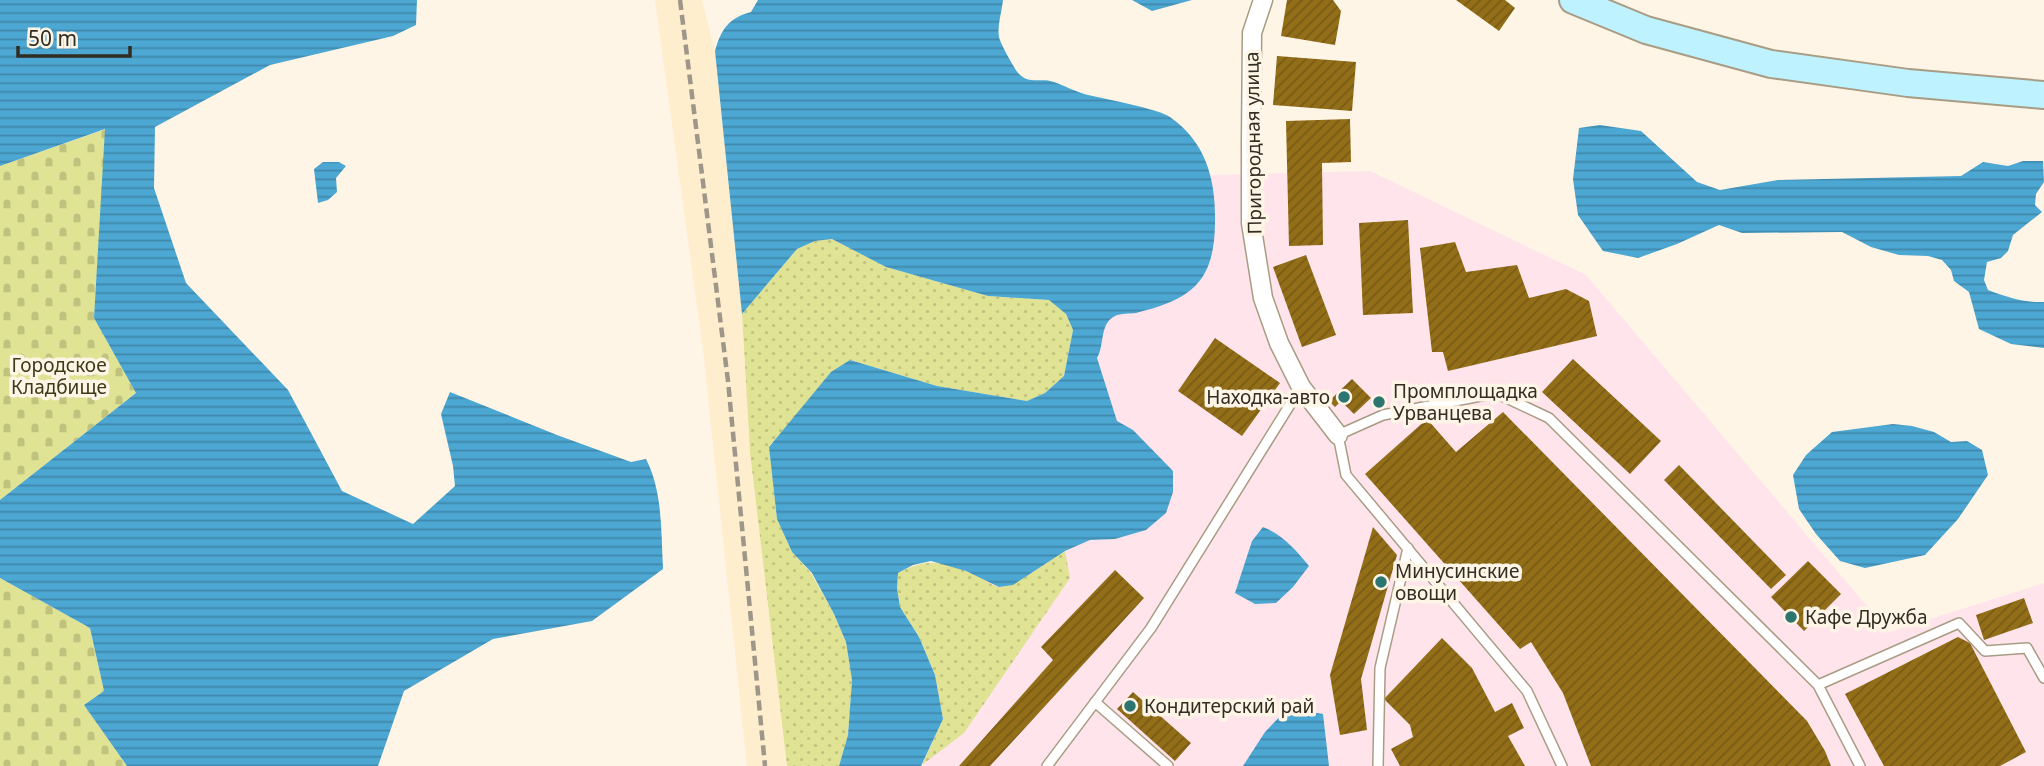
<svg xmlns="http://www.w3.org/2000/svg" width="2044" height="766" font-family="'Noto Sans',sans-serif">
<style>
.commercial{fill:#ffe4eb}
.built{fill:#ffeecd}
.grass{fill:url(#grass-dots)}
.cemetery{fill:url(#cemetery-stones)}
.water{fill:url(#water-rules)}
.building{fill:url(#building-hatch)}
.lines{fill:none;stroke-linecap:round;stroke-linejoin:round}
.lane-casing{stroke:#a99c84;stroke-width:12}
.street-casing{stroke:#a99c84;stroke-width:21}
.secondary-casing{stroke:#a99c84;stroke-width:30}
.lane{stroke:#fff;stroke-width:9}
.street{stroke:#fff;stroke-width:18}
.secondary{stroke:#bdf2fe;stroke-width:26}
.rail{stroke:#9d9689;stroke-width:4.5;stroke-dasharray:10 5;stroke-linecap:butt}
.poi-dot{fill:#2d7570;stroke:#fef5e6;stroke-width:2.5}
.labels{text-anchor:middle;stroke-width:7;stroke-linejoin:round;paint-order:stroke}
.street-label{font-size:19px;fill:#322d23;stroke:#fef5e6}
.park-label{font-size:19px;fill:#3a3b17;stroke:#fef5e6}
.poi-label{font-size:19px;fill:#322d23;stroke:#fef5e6;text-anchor:start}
</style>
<defs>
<pattern id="grass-dots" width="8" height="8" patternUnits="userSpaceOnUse" patternTransform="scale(1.75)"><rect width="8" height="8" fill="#dfe393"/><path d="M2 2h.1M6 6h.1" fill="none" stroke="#c0c37e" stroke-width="1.8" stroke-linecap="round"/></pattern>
<pattern id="cemetery-stones" width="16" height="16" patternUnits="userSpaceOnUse" patternTransform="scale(1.75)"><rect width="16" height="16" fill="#dfe393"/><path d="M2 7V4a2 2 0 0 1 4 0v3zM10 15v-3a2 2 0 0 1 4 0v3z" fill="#c0c37e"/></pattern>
<pattern id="water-rules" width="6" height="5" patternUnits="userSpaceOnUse" patternTransform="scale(1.75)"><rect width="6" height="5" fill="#4ca7d2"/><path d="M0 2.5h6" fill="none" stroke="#4088aa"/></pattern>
<pattern id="building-hatch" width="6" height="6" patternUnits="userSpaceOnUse" patternTransform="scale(1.75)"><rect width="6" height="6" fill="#926e18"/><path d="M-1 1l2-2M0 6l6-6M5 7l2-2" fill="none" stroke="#785b15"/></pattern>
</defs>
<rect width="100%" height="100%" fill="#fef5e6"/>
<path class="commercial" d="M1370,171L1586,275L1889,632L2044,583V766H894L1086,306L1178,176Z"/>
<path class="built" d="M655,0H702L715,51L742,314L750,452L787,766H747L703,350Z"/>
<path class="grass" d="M832,239L886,267L988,296L1049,300L1066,314L1073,330L1064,376L1045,393L1027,401L937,386L850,360L769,446L777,519L792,552L811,573L834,614L846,642L852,680L848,735L839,766H787L750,452L742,314L797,249L815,241Z
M1065,551L1070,578L964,733L922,765L943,719L935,675L919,637L900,607L897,588L898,573C930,556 947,562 979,577C985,580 993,586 999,587C1014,589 1050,559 1065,551Z"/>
<path class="cemetery" d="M106,129L94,318L136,393L0,500V166Z
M0,578L90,628L104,691L84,705L127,766H0Z"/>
<path class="water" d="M0,0H417L416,25L393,36L270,65L155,127L154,188L186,283L288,390L342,491L413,524L455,486L453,466L441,414L450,392L557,435L631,462L646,459C663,492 661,533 663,569L592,621L493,639L404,691L378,766H127L84,705L104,691L90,628L0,578V500L136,393L94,318L105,129L0,166Z
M758,0H1003C1002,11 997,26 999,37C1000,43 1015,70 1019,74C1030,85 1041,77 1054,82C1065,86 1076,92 1088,95C1105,99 1159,109 1170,117C1207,143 1216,181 1215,224C1214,283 1191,299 1136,313C1130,314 1121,313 1115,316C1099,324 1105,345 1097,358L1117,421L1133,430L1173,471V492L1166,513L1146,530L1115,539L1090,540L1065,551L1013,585L999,587L966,571L931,561L913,565L898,573L897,588L900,607L919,637L935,675L943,719L921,766H839L848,735L852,680L846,642L834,614L812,573L792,552L777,519L769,447L831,372L850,360L937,386L1027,401L1045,393L1064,376L1073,330L1066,314L1049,300L988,296L886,267L832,239L815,241L797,249L742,314L715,51C721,30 728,18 751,12Z
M1132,0H1192L1152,11Z
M1600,125L1641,131L1697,182L1720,190L1778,180L1961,176L1983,162L2008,166L2023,161H2043L2044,182L2036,194L2035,205L2042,212L2013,235L2008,251L2001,258L1987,262L1984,280L1988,290C2007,297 2024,303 2044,302V348L2011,344L1979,329L1969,292L1954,281L1951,270L1942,260L1928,256L1899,255L1871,247L1842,232L1742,233L1719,225L1677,244L1638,258L1603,251L1578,215L1573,179L1579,128Z
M323,162H339L346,166L336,178L337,192L328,200L318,203L314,169Z
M1893,424L1912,426L1934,432L1951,442L1967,441L1982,450L1988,475L1958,519L1925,555L1865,568L1840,561L1816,534L1799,509L1793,475L1806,455L1832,432Z
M1263,527C1283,535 1295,549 1309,566L1293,587L1276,603L1255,604L1235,593L1252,541Z
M1288,708L1323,714L1329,766H1243L1265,732Z"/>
<path class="building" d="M1287,0H1333L1341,11L1335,45L1281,36Z
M1456,0H1505L1515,8L1499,31Z
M1277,56L1356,62L1352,111L1273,105Z
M1350,119L1351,162L1322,163L1323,245L1289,246L1286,121Z
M1408,220L1413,313L1363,315L1359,223Z
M1455,242L1466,272L1517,265L1529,298L1566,289L1589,301L1597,336L1448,371L1443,352H1432L1420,248Z
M1306,255L1336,335L1302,347L1273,267Z
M1215,338L1280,383L1242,436L1178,391Z
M1573,359L1661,441L1630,474L1542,392Z
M1352,379L1371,398L1354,414L1341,401L1335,407L1329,401Z
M1503,412L1807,721L1825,751L1831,766H1591L1563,693L1531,642L1520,649L1365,474L1427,419L1456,452Z
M1679,465L1786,575L1771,589L1664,480Z
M1373,527L1397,555L1361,679L1367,730L1340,735L1330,675Z
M1808,561L1841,594L1804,631L1771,597Z
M1115,570L1144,598L990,766H959L1053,660L1041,647Z
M2024,598L2033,623L1984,640L1976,615Z
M1958,637L1970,643L2026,752L2000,766H1884L1845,694Z
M1442,638L1472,668L1495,712L1512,703L1524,728L1508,736L1525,766H1400L1391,749L1413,737L1410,725L1384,699Z
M1133,692L1191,743L1175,761L1117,709Z"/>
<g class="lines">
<defs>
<path id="lane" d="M1818,685L1959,623L1985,651L2027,648L2044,678
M1095,702L1168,766
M1047,766L1151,628L1301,387
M1378,766L1380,668L1408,548
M1562,766L1527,691L1346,475L1338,435L1383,415L1496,393L1549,418L1818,685L1860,766"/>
<path id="street" d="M1263,0L1252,33L1251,142V223L1263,298L1279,343L1301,387L1338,435"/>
<path id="secondary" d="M1573,0L1646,30L1771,64L1908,83L2044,95"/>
</defs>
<use href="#lane" class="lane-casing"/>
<use href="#street" class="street-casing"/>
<use href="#secondary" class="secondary-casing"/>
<use href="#lane" class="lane"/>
<use href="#street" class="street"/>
<use href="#secondary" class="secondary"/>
<path class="rail" d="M680,0L728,381L765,766"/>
</g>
<g class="poi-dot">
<circle cx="1344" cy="397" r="7"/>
<circle cx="1379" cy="402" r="7"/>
<circle cx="1381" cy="582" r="7"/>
<circle cx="1791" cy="617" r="7"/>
<circle cx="1130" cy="706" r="7"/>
</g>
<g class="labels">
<g class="street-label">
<text transform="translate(1253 143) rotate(-91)" y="7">Пригородная улица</text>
</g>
<g class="park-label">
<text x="59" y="372">Городское<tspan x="59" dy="22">Кладбище</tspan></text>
</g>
<g class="poi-label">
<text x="1393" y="398">Промплощадка<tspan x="1393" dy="22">Урванцева</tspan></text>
<text x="1330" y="404" text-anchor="end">Находка-авто</text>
<text x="1395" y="578">Минусинские<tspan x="1395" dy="22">овощи</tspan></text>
<text x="1805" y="624">Кафе Дружба</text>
<text x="1144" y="713">Кондитерский рай</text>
</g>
</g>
<path d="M18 46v10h112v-10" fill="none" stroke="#322d23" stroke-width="3.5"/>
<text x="28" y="46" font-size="21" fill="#322d23" stroke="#fef5e6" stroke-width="5" paint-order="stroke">50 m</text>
</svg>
